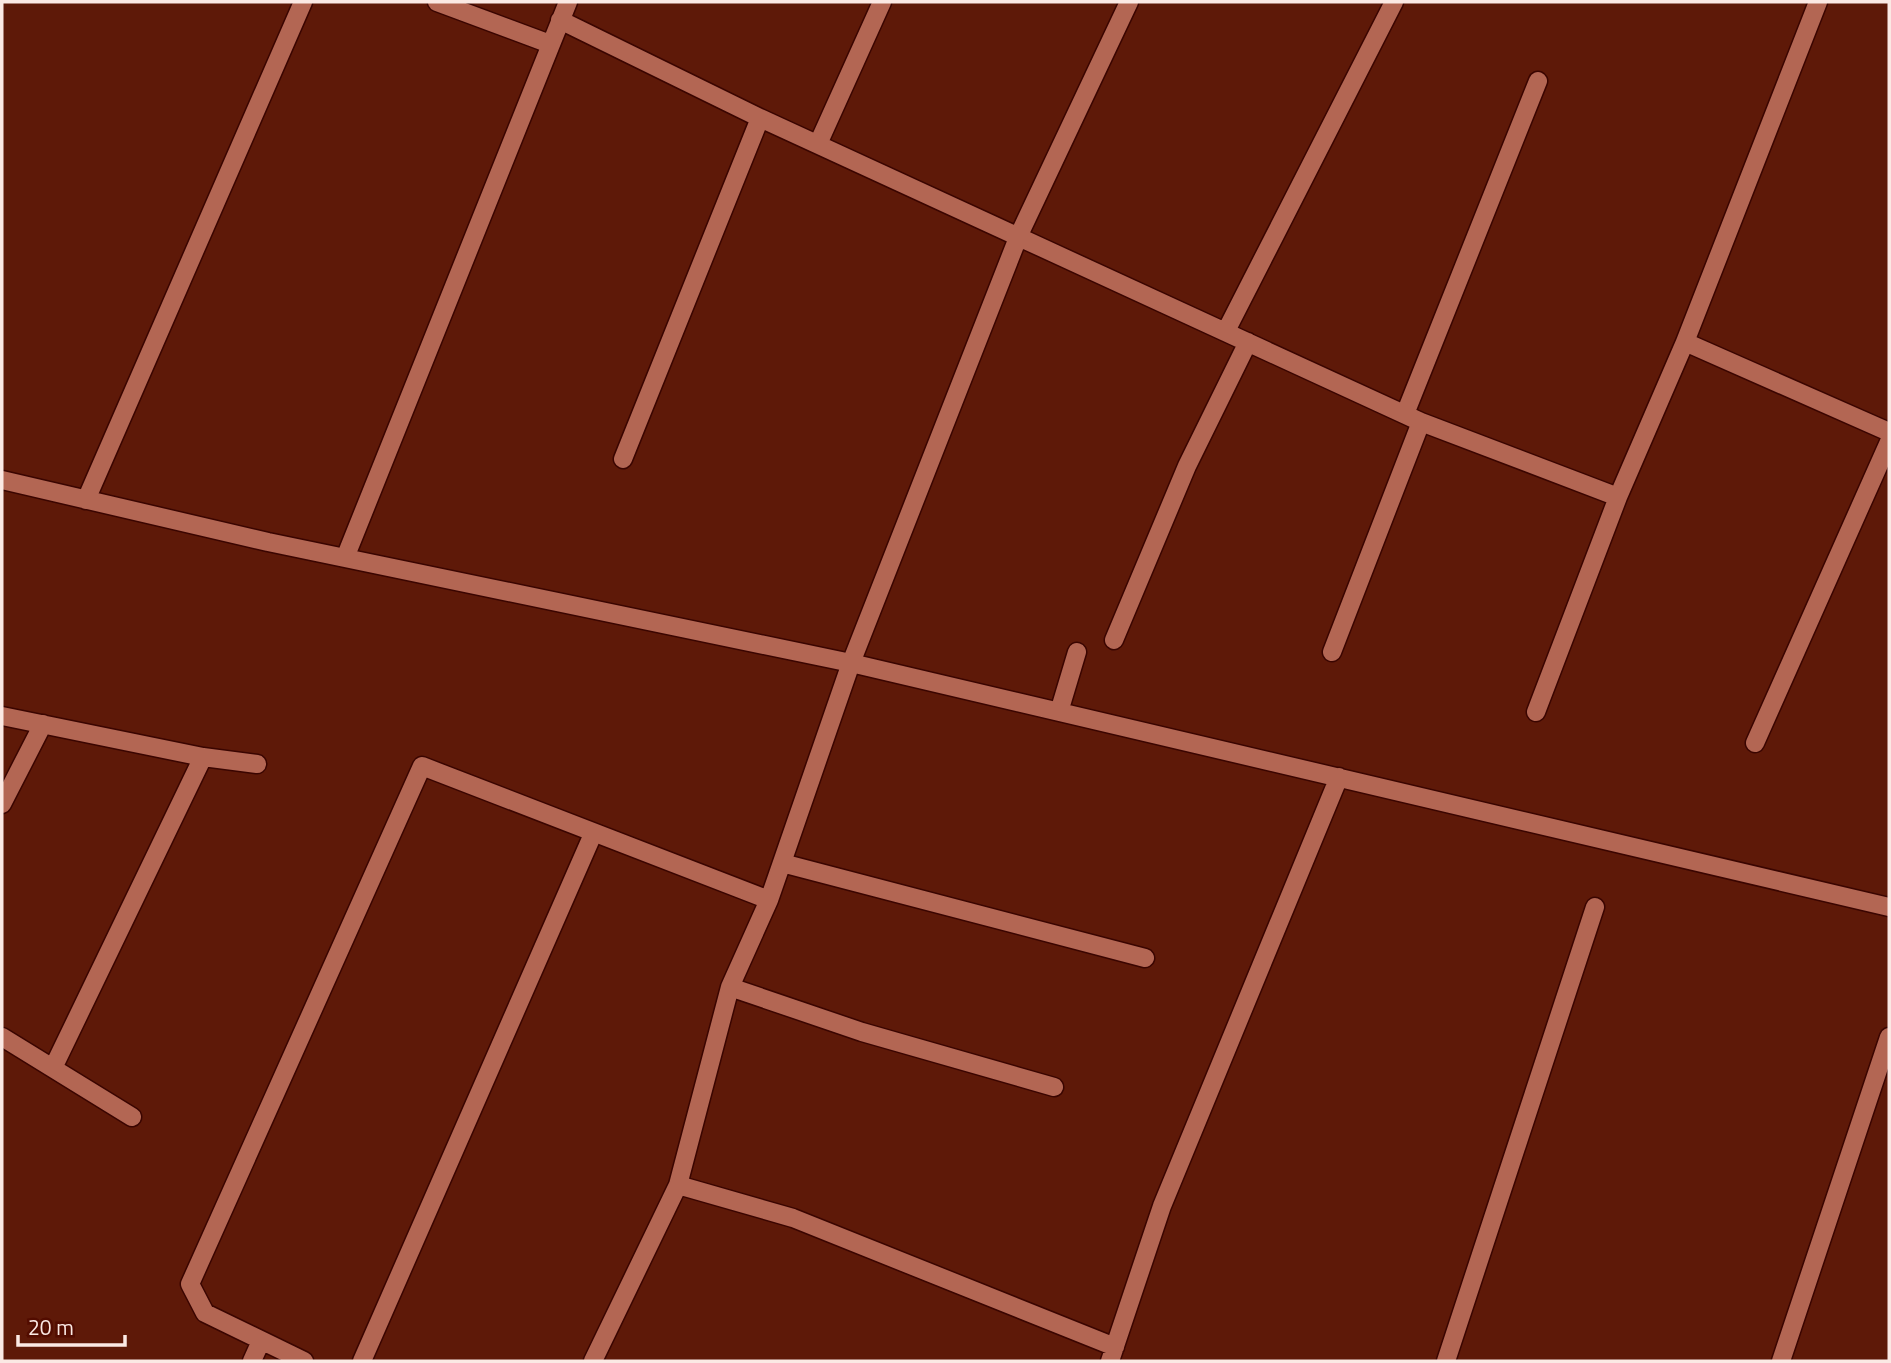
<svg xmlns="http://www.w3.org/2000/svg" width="1891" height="1363" font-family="'Titillium Web',sans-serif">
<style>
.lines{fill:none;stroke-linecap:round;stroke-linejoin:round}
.minor-casing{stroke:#3a0500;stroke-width:21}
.minor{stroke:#b36653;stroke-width:18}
</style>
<rect width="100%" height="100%" fill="#5e1908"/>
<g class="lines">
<defs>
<path id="minor" d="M437,2L550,44
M560,20L760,118L1421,422L1618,497L1685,342L1818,2
M818,144L882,2
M1226,331L1394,2
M1685,342L1889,432
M1405,414L1538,81
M623,459L760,118
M2,480L268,542L851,663L1889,907
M86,500L303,2
M345,558L568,2
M1114,640L1187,466L1248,342
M1332,652L1421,422
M1059,712L1077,652
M1536,712L1618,497
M2,716L203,757L257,764
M1755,743L1889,442
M2,804L43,724
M782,863L1145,958
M730,987L862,1032L1054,1087
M2,1037L132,1117
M53,1068L203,757
M678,1185L793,1218L1115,1347
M252,1361L261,1341
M304,1361L205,1313L190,1284L422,766L769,900
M362,1361L593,834
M593,1361L678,1185L730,987L769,900L851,663L1019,235L1129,2
M1110,1361L1162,1206L1339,777
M1446,1361L1595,907
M1781,1361L1889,1037"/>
</defs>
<use href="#minor" class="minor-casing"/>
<use href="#minor" class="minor"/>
</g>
<rect width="1891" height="1363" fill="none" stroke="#fbe9e4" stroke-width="7"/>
<path d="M18 1335v10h107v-10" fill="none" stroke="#fbe9e4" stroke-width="3.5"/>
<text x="28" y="1335" font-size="21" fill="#fbe9e4" stroke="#520c00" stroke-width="5" paint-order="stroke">20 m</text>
</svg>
